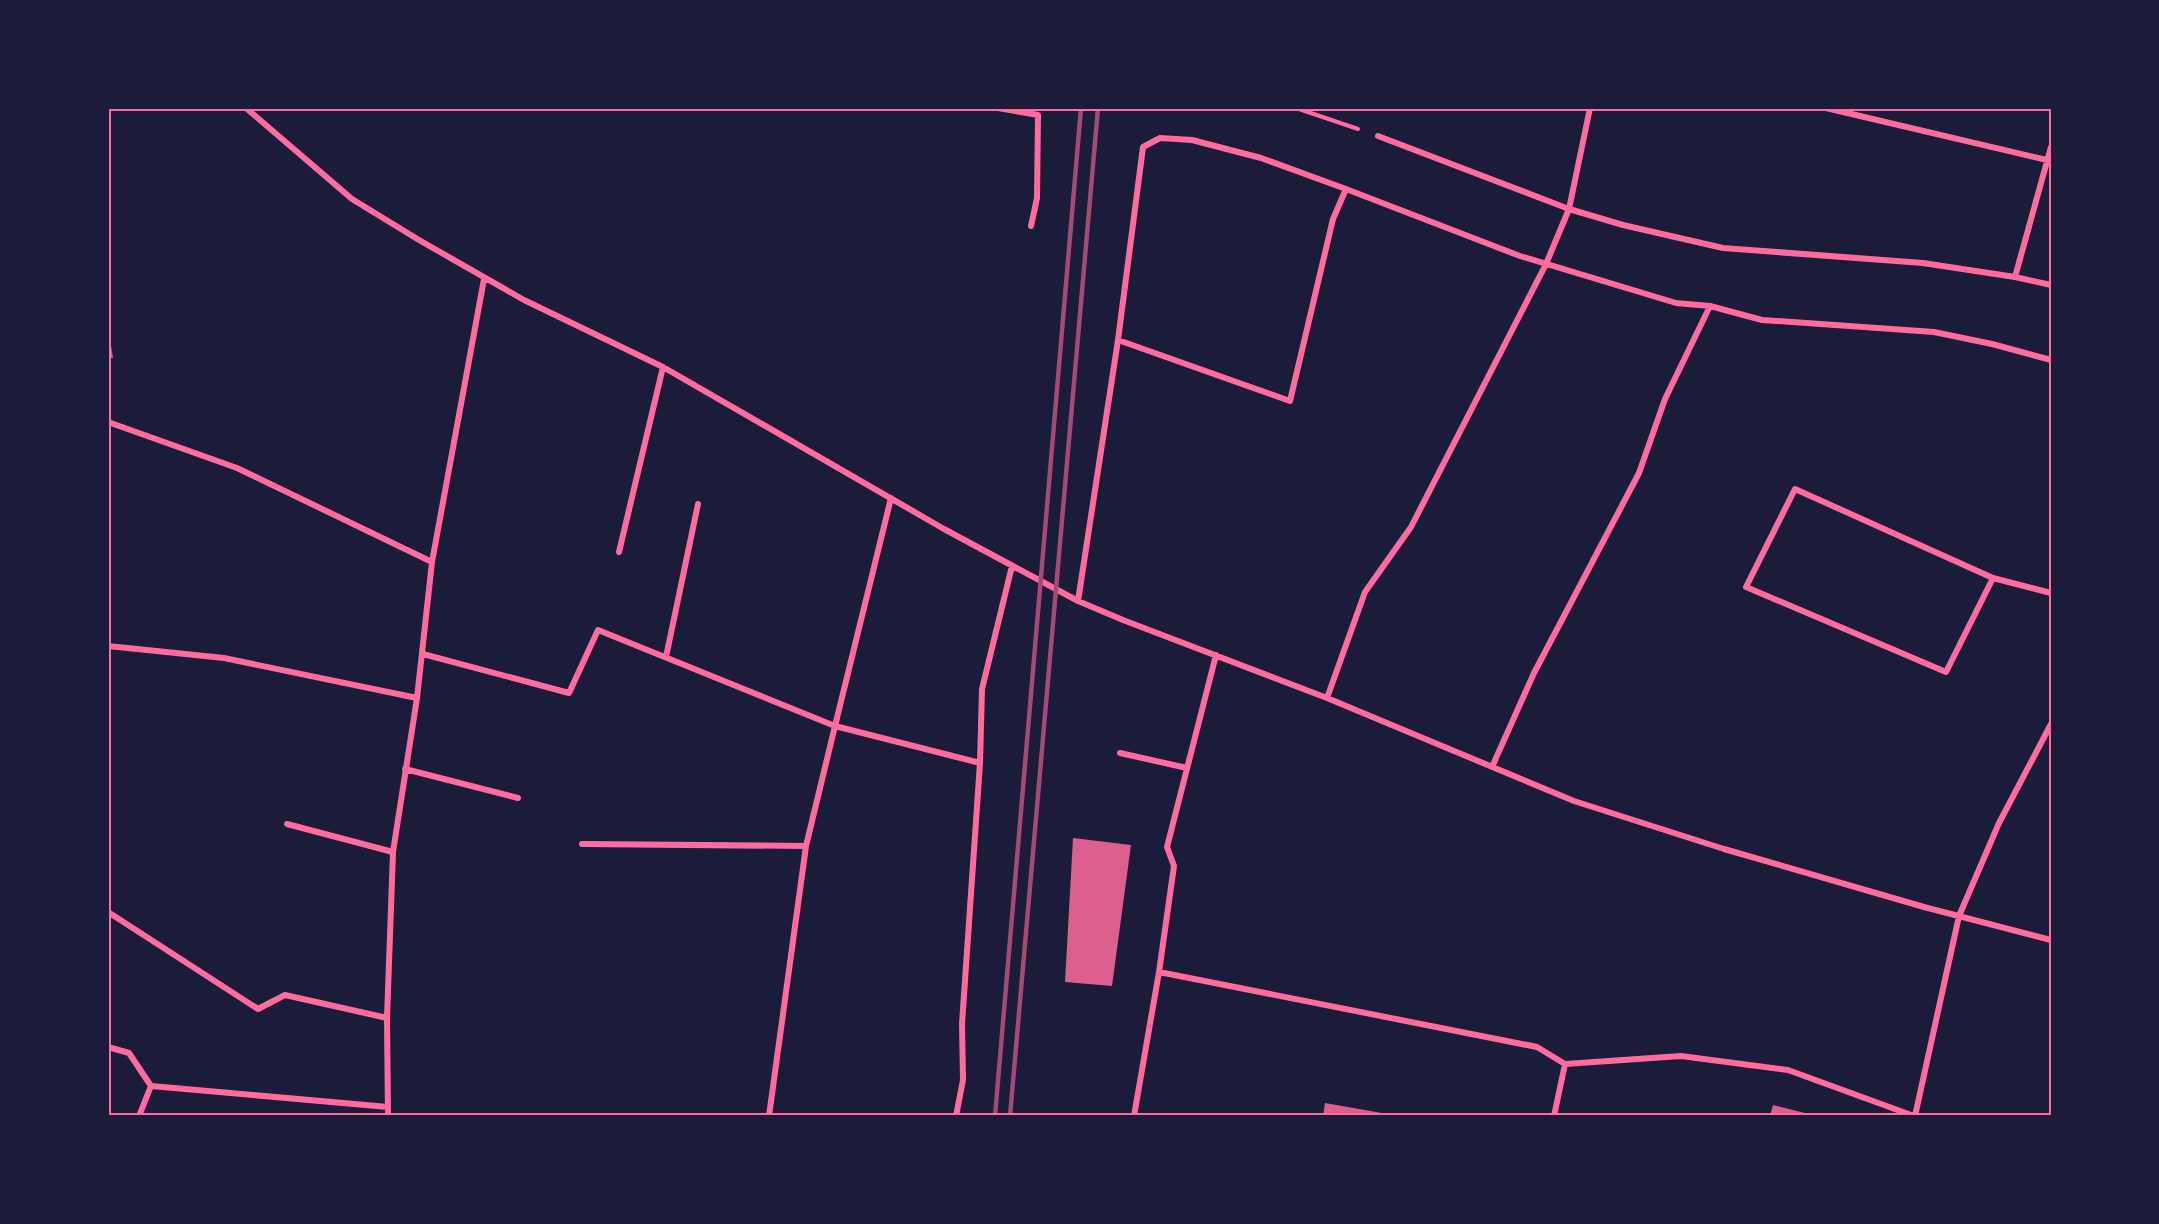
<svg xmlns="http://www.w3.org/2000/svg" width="2159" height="1224" font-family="'Golos Text',sans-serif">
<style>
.building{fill:#dd5f8e}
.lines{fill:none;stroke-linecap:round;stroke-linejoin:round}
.path{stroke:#ff6b9d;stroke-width:4}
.minor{stroke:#ff6b9d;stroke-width:6}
.rail{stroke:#a44b75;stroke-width:4.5}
.neatline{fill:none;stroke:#ff6b9d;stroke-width:2}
</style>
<rect width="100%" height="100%" fill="#1b1b3a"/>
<path class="building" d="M108,333H109L113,358H108Z
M1073,838L1131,845L1112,986L1065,982Z
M1325,1103L1393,1115V1116H1323Z
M1773,1105L1813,1115V1116H1770Z"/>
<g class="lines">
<path class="path" d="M1296,108L1358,129"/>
<path class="minor" d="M246,108L352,199L419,240L524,300L663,367L944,529L1078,601L1123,620L1327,698L1574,801L1724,849L1924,907L2051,940
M998,108L1038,115L1037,198L1031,226
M1826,108L2051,161
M1378,136L1569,209L1623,225L1723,248L1923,263L2015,277L2051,285
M2015,277L2051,147
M1118,340L1290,401L1333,219L1346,189
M108,422L237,468L432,562
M891,498L835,726L980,763
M619,552L663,367
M1993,578L1946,672L1746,587L1795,489L1993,578L2051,593
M1078,601L1118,340L1143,147L1160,138L1192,140L1261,158L1346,189L1520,256L1676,303L1710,306L1762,320L1934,332L1992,344L2051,360
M108,646L224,658L417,698
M423,654L569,693L598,630L835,726L806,846L769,1116
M666,657L698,504
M1327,698L1365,592L1411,527L1546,264L1569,209L1590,108
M1120,753L1187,768
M1492,767L1534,673L1639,473L1665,399L1710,306
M405,769L518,798
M287,824L393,852
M582,844L806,846
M108,912L258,1009L285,995L387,1018
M1159,972L1537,1047L1565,1064L1681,1056L1788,1070L1914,1116
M108,1047L129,1053L151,1086L388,1107
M139,1116L151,1086
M388,1116L387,1018L393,852L417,698L432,562L484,279
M956,1116L963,1080L962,1024L980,763L982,689L1012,566
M1134,1116L1159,972L1174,866L1167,847L1216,655
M1554,1116L1565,1064
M1915,1116L1959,916L1999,823L2051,724"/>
<path class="rail" d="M995,1116L1081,108
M1010,1116L1098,108"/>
</g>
<rect width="2159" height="1224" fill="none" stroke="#1b1b3a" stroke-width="219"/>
<rect x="110" y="110" width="1940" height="1004" class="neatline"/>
</svg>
